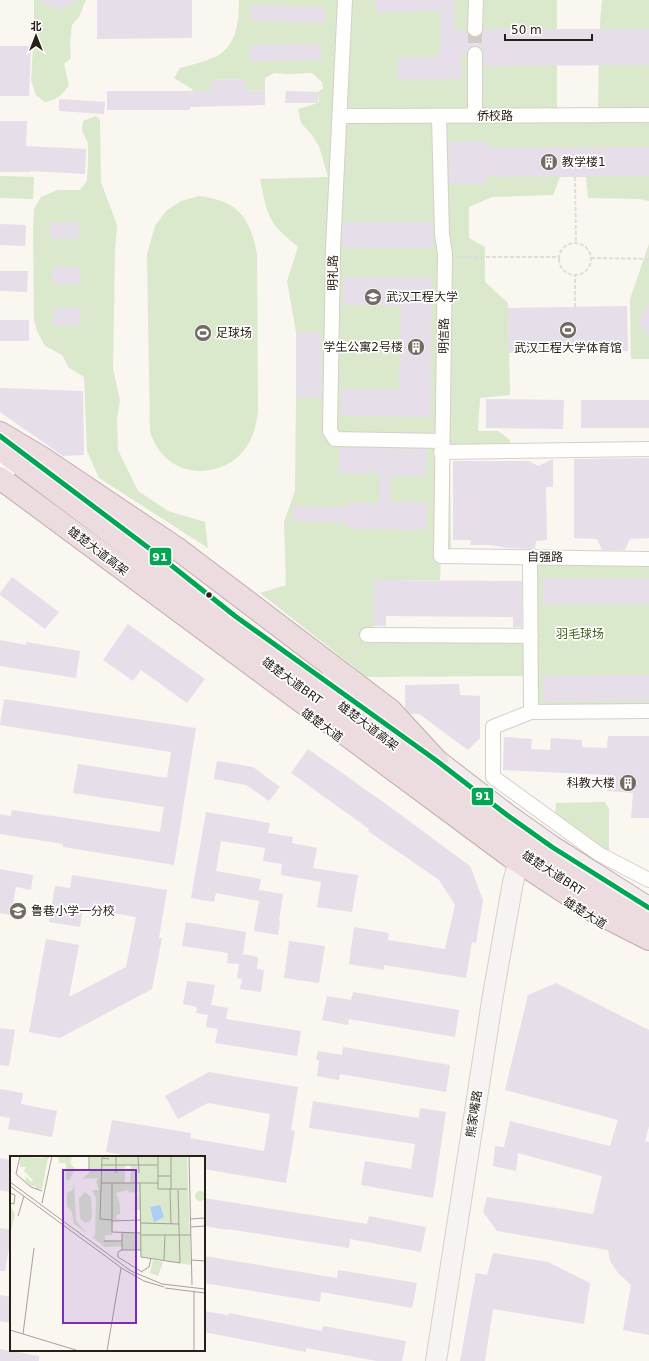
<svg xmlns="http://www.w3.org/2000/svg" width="649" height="1361" font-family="'DejaVu Sans','Noto Sans SC',sans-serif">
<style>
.green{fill:#dae8cc}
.building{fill:#e6dee9}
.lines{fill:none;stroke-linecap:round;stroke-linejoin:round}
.street-tunnel{stroke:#d0cbc4;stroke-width:14;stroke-dasharray:14 7;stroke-linecap:butt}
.lane-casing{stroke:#d5d0c8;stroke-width:9}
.street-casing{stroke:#d5d0c8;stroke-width:16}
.secondary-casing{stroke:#d5d0c8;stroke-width:22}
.primary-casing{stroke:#c0adae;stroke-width:24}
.highway-casing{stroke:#c0adae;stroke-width:24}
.path{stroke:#dfdddc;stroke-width:2;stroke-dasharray:4 2;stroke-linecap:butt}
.lane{stroke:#fefefd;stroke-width:7}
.street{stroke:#fefefd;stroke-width:14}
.secondary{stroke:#f8f3f3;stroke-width:20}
.primary{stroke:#f3eaeb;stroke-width:22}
.highway{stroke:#ecdcdf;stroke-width:22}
.bus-1-casing{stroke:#fff;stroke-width:8}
.bus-1{stroke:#00a651;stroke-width:5}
.bus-dot{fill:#272015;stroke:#fff;stroke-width:1.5}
.labels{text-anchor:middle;stroke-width:3.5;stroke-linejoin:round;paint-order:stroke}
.street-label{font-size:12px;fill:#272015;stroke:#fff}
.poi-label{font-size:12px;fill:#272015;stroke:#fff;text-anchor:start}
.park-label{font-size:12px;fill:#3b6119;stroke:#fff}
.inset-road{fill:none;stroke:#a6a098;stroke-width:1}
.view{fill:#7b2cbf;fill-opacity:0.15;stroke:#7b2cbf;stroke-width:2}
.inset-edge{fill:none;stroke:#272015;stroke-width:2}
.line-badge{stroke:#fff;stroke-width:1.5}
.badge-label{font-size:11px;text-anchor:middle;font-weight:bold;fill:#fff}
</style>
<rect width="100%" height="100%" fill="#faf6f0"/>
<path class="green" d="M34,0H86L79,17L72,25L70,42L71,58L64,64L69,85C62,95 57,100 45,102L36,95L31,80L34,34Z
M239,0H557V116L598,115C599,77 598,38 602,0H649V201L640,199L588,198L586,177H560L553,195L492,197L469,207V238L485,247V282L508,303L510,395L480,398L478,431H498L510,440L509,451L450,452L451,556H441L440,580H374V626L367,635L366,642H523V676L366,677L373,682L260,593L286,585L284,522L295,491L296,398V332L287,281L298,247C290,240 278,231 272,221C265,208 263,193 260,179L328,177L319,146L311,134L301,123L298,109L318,103L319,101L318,92L323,88L322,82L312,73L288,74L274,73L265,78V90L245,91V79L211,80V91L194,92L192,89L174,78L180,68C191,65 204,62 215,57C237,47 239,21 239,0Z
M96,116L100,120L101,182L117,225L115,252L113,369L120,400L117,419L118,450L138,491L168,511L205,522L208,548L99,478L87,451L84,377L69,368L62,355L45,346L37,331L34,319L33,229L34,209L41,197L58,190H80L87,181L88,161V143L82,131L83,121Z
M0,176L34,177L33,199L0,198Z
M199,196C238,201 250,217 257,254L258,412C256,425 253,439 245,449C226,475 185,479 163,455C157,448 152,439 150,431L147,254L155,226L166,211L181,201Z
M649,244V359H631L630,299Z
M530,557L649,559V711L531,712Z
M605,802L609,809V854L555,817L556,803Z"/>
<path class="building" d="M39,0H81L59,9H56Z
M97,0H192V38L97,39Z
M376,0H455V30H467L470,36L474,37L479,36L482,33L483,29H649V65L484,66L483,50L479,46H475L468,49L466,54H461V79H398V57H440V11L376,12Z
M251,5L325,7L324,23L251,21Z
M321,44V60L250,61V45Z
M0,46H31L29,96H0Z
M245,79V91L265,90V105L190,107V110H107V91H211V80Z
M286,91L318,92V103H285Z
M59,99L105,102L104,114L59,111Z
M0,121H27L26,146L86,149L85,174L30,171V172H0Z
M449,141H489V148L649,147V176L486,177V184H449Z
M51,222H79V239L50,238Z
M343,222H433V248H342Z
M0,224L26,225L25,246L0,245Z
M52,267H80L79,284H52Z
M0,271H28L27,292L0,291Z
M343,277L432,278L430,417L341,416L342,389H399L401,306L343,305Z
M649,302V337L638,323Z
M627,306L628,351L509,353L508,308Z
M53,308H81L80,326L52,325Z
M0,320H29V341H0Z
M296,332H321L322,398H296Z
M0,388L83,391L84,455L63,456L0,412Z
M486,399L564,400L563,429L486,428Z
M581,400H649V428H581Z
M339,448L427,449L426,476H391V502H427V530L348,529V522L293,521V506L348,507V502L379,503L380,473H339Z
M649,458V538L630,539L625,550H602L597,539L574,538V459Z
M553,459V487H546L547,540L536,541L535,549L507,548L492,545H470L471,540H453V461H529L538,466Z
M12,577L59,612L45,629L0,595V593Z
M543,578H649V604H543Z
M374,580L522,581V627H513V617L386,616V626H374Z
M128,624L205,679L187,703L141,670L133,681L103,660Z
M0,640L26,645V642L80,651L76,678L0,666Z
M649,675V701L543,702L542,676Z
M459,684L460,695L480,696V738L468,750L419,714H410L405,708V685Z
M4,699L196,728L174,865L63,847V844L0,834V814L11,816L12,810L160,832L164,807L73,793L78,764L167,778L171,752L0,725Z
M608,736H649V818H631L633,793L607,791L608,775L503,770L504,737L532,739L531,749L550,750L551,738L582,740V747L607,748Z
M308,749L386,804L470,866L483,900L476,943L472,942L466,978L384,965V970L349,964L354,927L389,933L388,940L445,949L455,905L439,880L368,831L369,829L291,773Z
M217,761L253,767L280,787L269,801L246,785L214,779Z
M206,812L270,823L268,833L293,837L292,843L317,848L313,868L358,875L352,912L317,907L321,882L281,875L282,864L263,861L265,848L221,841L216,871L261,879L259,890L283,894L279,921H280L278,935L254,931L259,901L216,893L214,902L191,898Z
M0,869L33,875L31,890L16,887L11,915L0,913Z
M72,875L167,890L159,938H162L152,989L60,1038L29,1032L46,939L79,945L69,997L126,967L136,917L83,908L80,927L49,922L55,886L70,888Z
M186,922L246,932L243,954L258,957L257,969L264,970L261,992L240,989L242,979L237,978L239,964L227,963L228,953L182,946Z
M289,941L325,946L319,983L284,978Z
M187,981L215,985L211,1005L228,1008L226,1019L301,1031L297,1056L215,1043L218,1029L206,1027L208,1015L196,1013L197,1007L183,1004Z
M556,983L649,1030V1126L645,1141L649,1142V1335L623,1330L631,1285L618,1273L610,1261L608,1250L497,1231L483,1212L487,1197L593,1214L602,1176L518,1153L516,1171L493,1166L495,1146L504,1147L510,1121L610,1146L618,1120L505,1090L528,995Z
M353,992L459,1010L455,1037L349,1019L348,1025L322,1020L327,996L351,1000Z
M0,1028L15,1030L9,1066L0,1065Z
M343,1047L450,1065L446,1092L340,1074L339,1080L317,1076L319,1060H316L318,1051L342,1055Z
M209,1072L298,1087L291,1130L295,1131L286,1183L204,1169V1157H135L106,1152L112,1120L191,1133L190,1138L264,1151L270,1114L208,1103L178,1119L165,1096Z
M0,1089L23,1093L21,1104L57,1111L52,1137L8,1129L10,1118L0,1116Z
M313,1101L419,1118L420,1108L446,1112L433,1198L361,1185L365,1161L411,1169L415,1144L309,1128Z
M0,1158L11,1160V1192L0,1190Z
M204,1198L367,1224L369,1216L426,1227L421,1252L350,1239L349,1248L228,1229V1230L204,1226Z
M0,1228L11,1230V1237L5,1271H0Z
M493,1253L548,1262L590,1283L584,1324L493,1309L485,1361H460L476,1273L487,1275Z
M204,1256L337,1278L338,1270L417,1283L412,1308L321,1292L320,1302L204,1283Z
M0,1295L11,1297V1323L0,1321Z
M204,1311L228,1315L229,1313L322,1331L323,1326L406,1341L402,1361H377L306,1348V1352L204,1332Z
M0,1349L39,1356V1361H0Z"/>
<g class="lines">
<path class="street-tunnel" d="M475,29V54"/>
<defs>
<path id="lane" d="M0,465L11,473"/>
<path id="street" d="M345,0L333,249L330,431L335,439L442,441
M475,29L476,0
M475,54V116
M340,116L649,115
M439,117L442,234L445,254L441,556L649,559
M441,452L649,449
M530,557L531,712L649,711
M367,635L531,636
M531,712L493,727V777L599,854L649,880"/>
<path id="secondary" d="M436,1361L493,995L513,882L517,868"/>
<path id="primary" d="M328,683L437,761L507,815L552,847L648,908"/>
<path id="highway" d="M0,433L42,458L179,550L390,710L437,761
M0,449L521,841L610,898L649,918
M0,478L510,856L592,910L649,939"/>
</defs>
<use href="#lane" class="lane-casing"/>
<use href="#street" class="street-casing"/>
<use href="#secondary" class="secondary-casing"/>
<use href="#primary" class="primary-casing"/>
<use href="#highway" class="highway-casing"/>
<path class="path" d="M575,177L576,243
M559 259a16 16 0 1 1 32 0a16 16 0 1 1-32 0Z
M456,257H559
M591,258L649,259
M575,307V275"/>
<use href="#lane" class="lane"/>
<use href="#street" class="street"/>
<use href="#secondary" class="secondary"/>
<use href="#primary" class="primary"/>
<use href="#highway" class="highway"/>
<defs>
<path id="bus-1" d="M0,436L162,558L235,616L437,761L507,815L552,847L649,908"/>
</defs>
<use href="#bus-1" class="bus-1-casing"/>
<use href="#bus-1" class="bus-1"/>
</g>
<defs>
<symbol id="building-disc" viewBox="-11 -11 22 22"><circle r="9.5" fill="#716b62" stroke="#fff"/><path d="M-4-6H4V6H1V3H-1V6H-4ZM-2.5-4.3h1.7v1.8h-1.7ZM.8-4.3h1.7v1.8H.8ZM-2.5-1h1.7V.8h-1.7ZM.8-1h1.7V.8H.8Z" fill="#fff"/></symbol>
<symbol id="university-disc" viewBox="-11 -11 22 22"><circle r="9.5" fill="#716b62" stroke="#fff"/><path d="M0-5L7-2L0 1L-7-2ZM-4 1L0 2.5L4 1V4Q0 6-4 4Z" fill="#fff"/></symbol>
<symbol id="stadium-disc" viewBox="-11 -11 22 22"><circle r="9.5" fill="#716b62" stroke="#fff"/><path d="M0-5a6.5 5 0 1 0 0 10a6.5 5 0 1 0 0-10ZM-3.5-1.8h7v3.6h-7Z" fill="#fff"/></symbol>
<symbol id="school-disc" viewBox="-11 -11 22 22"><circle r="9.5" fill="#716b62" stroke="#fff"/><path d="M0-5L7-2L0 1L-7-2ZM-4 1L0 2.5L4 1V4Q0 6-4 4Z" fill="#fff"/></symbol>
</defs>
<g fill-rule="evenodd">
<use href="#building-disc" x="539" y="152" width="20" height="20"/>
<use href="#university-disc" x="363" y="287" width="20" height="20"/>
<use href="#stadium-disc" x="558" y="320" width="20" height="20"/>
<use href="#stadium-disc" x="193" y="323" width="20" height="20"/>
<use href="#building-disc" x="406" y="337" width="20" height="20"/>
<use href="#building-disc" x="618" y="773" width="20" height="20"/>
<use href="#school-disc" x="8" y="901" width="20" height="20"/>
</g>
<circle class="bus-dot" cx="209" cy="595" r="3.5"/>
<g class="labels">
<g class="street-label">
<text x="495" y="120">侨校路</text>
<text transform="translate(333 273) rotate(-89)" y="4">明礼路</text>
<text transform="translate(444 336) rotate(-89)" y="4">明信路</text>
<text transform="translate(98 551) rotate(37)" y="4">雄楚大道高架</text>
<text transform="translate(545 557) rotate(1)" y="4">自强路</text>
<text transform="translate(292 681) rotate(36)" y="4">雄楚大道BRT</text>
<text transform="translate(322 725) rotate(36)" y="4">雄楚大道</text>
<text transform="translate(368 726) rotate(37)" y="4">雄楚大道高架</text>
<text transform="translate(553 873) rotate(33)" y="4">雄楚大道BRT</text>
<text transform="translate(585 913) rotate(32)" y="4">雄楚大道</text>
<text transform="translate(474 1114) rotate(-81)" y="4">熊家嘴路</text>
</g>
<g class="poi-label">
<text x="562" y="166">教学楼1</text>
<text x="386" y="301">武汉工程大学</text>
<text x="216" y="337">足球场</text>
<text x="403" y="351" text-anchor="end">学生公寓2号楼</text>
<text x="568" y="352" text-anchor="middle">武汉工程大学体育馆</text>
<text x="615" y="787" text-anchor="end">科教大楼</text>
<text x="31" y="915">鲁巷小学一分校</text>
</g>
<g class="park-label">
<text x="580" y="638">羽毛球场</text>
</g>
</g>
<g transform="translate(10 1156)">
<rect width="195" height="195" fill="#faf6f0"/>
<path d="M48,0H60L62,3L60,7L65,13L59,25L56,23V7H49ZM80,0H177L181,109L131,101V94H112V77H130V54H124L128,37L119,36L118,34L106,37L110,48V58L107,59L106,62L110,63L103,65L102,79H95V84L112,86V90L95,91L82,81L85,80L86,42L82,34H89L86,26L88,22L72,23L79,17ZM115,9H121L120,27H115ZM10,1L38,2L32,33H25L26,30H21L15,24L17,21L21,26L23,24L14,15L16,11H10ZM64,27L66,65L76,76L64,68L62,56L57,50V37L63,34ZM185 40a5 5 0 1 1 10 0a5 5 0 1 1-10 0ZM75,36L81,41L82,60L80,65L75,67L70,62L69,43ZM0,50L5,58L0,79ZM143,104L153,106L148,120L140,117Z" fill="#dae8cc" fill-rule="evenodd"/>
<path d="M150,49L154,61L144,66L140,51Z" fill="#adcdf9"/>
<path class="inset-road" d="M10,0L6,18L21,31L32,35M27,0L39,1M128,0L129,17M148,0V33H177M161,0V33M179,0L182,129M99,3L92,2L90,63L102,64M92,9H147M79,14V0M106,17V0M148,20H161M0,26L121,115L152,128L195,133M91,27H148M102,27V76L131,77M130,27L131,101L170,107L168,34M0,30L113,113L134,125L154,131M160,33L161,68M0,37L5,39L4,48L0,47M32,47L42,0M8,60L14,40M181,63L194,62M102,65L131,64M131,67L169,68M181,71L195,70M112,77V94H131M131,79H181M94,85H112M112,94L108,96V101L132,116M154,104L155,79M182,104L195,105M131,116L139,111L141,102M155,132L195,137M0,174L69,195M13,178L24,92M97,195L111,112M184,195V135"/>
<path class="view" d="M53,14H126V167H53Z"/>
<rect width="195" height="195" class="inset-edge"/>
</g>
<g class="line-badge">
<rect x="149" y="547" width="23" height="19" rx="4" fill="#00a651"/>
<rect x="471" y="787" width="23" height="19" rx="4" fill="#00a651"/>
</g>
<g class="badge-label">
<text x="160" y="561">91</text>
<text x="483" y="800">91</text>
</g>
<g transform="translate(36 36)" stroke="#ffffff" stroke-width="3" paint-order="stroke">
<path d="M0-3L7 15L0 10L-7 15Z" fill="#272015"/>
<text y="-6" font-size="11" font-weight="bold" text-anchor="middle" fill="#272015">北</text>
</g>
<path d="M505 34v6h87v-6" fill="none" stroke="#272015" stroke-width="2"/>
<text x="511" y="34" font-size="12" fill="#272015" stroke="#ffffff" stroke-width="3" paint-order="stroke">50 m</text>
</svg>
